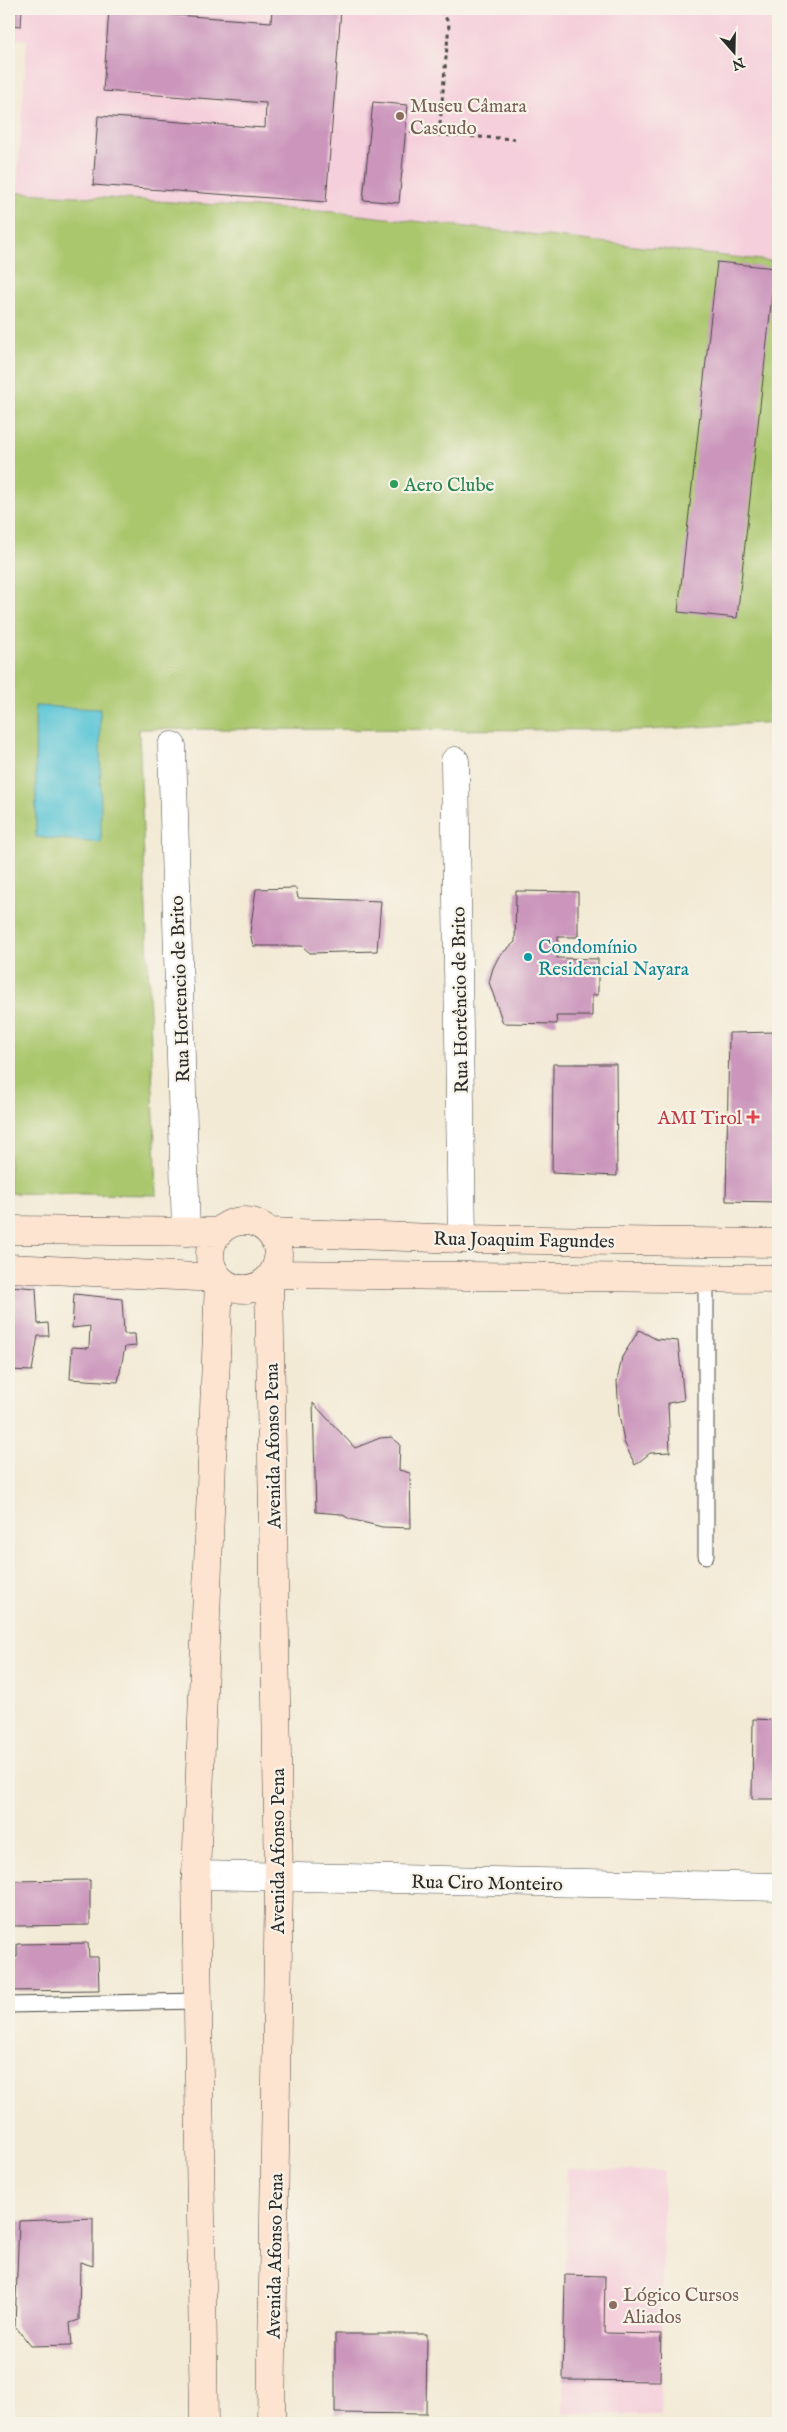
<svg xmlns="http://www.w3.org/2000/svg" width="787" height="2432" font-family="'IM FELL English',serif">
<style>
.built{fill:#f5cfdb}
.green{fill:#abc76e;stroke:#6b794c}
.water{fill:#5cc6d6;stroke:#447880}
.building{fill:#cb95bc}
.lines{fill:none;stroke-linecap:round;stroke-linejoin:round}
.lane-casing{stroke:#494844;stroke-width:17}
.street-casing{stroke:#494844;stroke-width:29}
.secondary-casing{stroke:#494844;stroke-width:29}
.path{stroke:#494844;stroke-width:3;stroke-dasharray:4 4;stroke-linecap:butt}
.lane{stroke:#fff;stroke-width:15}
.street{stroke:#fff;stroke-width:28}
.secondary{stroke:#fde4d1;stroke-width:28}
.education-dot{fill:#8d6e63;stroke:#f7f3e8;stroke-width:2}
.leisure-dot{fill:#2e9e5b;stroke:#f7f3e8;stroke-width:2}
.culture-dot{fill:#0f9aa8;stroke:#f7f3e8;stroke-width:2}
.health-dot{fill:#e0444e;stroke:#f7f3e8;stroke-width:2}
.labels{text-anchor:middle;stroke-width:4.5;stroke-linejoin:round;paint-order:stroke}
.education-label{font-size:19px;fill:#785e54;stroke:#f7f3e8;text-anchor:start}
.leisure-label{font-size:19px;fill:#27864d;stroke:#f7f3e8;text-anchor:start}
.culture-label{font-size:19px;fill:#0d838f;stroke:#f7f3e8;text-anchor:start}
.street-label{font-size:19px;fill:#2b2b2b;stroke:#f7f3e8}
.health-label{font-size:19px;fill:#be3a42;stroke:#f7f3e8;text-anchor:end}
</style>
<rect width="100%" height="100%" fill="#f7f3e8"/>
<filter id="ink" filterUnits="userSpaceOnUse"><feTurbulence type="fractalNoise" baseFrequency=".02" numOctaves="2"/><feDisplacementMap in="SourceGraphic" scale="10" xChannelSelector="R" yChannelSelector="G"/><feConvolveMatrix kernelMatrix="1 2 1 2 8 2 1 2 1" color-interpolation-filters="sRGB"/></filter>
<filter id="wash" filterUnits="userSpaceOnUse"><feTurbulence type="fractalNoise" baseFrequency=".0096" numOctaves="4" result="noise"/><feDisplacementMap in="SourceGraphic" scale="20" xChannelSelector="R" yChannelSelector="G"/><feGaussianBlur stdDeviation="1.12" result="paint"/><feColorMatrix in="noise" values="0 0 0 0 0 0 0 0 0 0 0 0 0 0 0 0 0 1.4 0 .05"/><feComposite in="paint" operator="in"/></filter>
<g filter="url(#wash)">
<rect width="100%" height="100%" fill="#f3ead5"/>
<path class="built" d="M9,9H778V262L333,212L17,192L27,40L9,38Z
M567,2169L664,2171L660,2415L563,2413Z"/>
<path class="green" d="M9,192L333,212L778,262L777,722L648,730L139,729L157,1195L9,1193Z"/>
<path class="water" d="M35,706L100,709L101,843L36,837Z"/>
<g id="blocks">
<path class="building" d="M9,9H22L21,26L9,25Z
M272,9H341L326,202L93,185L98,116L265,128L266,103L103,91L109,10L271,22Z
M373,102L408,105L399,203L363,200Z
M717,262L775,268L737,618L678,612Z
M296,888L298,898L381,901L377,951L310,953L302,946H253L250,932L256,889Z
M516,891L578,892V937H558L557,958L598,959V995H592V1016H556L557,1024L503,1023L489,982L493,968L499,956L515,942Z
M778,1032V1202L726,1201L729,1033Z
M553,1064H616L617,1176L552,1173Z
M9,1286L36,1288L38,1324L48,1323L49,1336H38L32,1371L9,1370Z
M74,1294L122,1299L124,1334H135L136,1346L125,1347L118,1382L70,1379L72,1347L89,1348L90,1326L72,1328Z
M639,1330L656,1339L678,1341L684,1400L668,1403L670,1452L650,1453L635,1465L624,1442L619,1414L617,1381L622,1357Z
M313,1403L355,1448L380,1438L391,1437L400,1444L399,1470L410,1473L411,1528L382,1527L350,1519L341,1514L316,1512Z
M753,1719L778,1720V1799H752Z
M90,1880V1925L14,1926V1918L9,1919V1881Z
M88,1943L89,1957H98L99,1990L9,1991V1958L17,1957V1944Z
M93,2218V2266L80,2262L79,2320L70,2323L72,2345L31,2346L15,2326L19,2221Z
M565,2275L605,2276L604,2333L661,2334L660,2381L563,2380Z
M335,2334H427L426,2414L335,2413Z"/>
</g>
</g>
<g filter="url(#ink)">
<use href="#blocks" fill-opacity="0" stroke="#494844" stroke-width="1"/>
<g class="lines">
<defs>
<path id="lane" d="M706,1279V1556
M9,2005L198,2001"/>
<path id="street" d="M172,746L186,1232
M455,761L462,1239
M196,1875L778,1887"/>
<path id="secondary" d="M210 1255a34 34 0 1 1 68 0a34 34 0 1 1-68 0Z
M9,1230L219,1232
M270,1232L462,1239L778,1243
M9,1268L218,1278
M273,1274L778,1279
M269,1279L279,1878L271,2423
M204,2423L196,1875L219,1280"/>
</defs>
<use href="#lane" class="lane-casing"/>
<use href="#street" class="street-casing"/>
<use href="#secondary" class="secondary-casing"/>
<path class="path" d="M410,132L439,135L449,24L441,9
M439,135L518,139"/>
<use href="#lane" class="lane"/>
<use href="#street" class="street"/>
<use href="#secondary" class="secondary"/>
</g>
</g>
<g class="education-dot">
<circle cx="400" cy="116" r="5"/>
<circle cx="613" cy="2305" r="5"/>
</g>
<circle class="leisure-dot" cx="394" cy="484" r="5"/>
<circle class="culture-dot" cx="528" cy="957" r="5"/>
<path class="health-dot" d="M750.5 1109.5h5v5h5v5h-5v5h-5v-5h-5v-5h5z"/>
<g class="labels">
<g class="education-label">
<text x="410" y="112">Museu Câmara<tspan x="410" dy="22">Cascudo</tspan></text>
<text x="623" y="2301">Lógico Cursos<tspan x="623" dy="22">Aliados</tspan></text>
</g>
<g class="leisure-label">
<text x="404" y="491">Aero Clube</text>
</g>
<g class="culture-label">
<text x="538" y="953">Condomínio<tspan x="538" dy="22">Residencial Nayara</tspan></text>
</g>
<g class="street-label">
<text transform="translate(179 989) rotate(-92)" y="7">Rua Hortencio de Brito</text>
<text transform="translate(459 1000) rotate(-91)" y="7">Rua Hortêncio de Brito</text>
<text transform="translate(524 1239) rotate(1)" y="7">Rua Joaquim Fagundes</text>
<text transform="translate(272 1446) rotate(-91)" y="7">Avenida Afonso Pena</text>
<text transform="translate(277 1851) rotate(-90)" y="7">Avenida Afonso Pena</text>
<text transform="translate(487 1882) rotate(1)" y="7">Rua Ciro Monteiro</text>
<text transform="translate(274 2256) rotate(-89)" y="7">Avenida Afonso Pena</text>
</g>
<g class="health-label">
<text x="742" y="1124">AMI Tirol</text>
</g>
</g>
<rect width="787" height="2432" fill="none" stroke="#f7f3e8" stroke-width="30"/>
<g transform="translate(734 52) rotate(160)" stroke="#f7f3e8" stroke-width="4" paint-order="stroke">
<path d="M0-4L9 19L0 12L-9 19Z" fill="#2b2b2b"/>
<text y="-8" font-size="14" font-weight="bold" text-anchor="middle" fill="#2b2b2b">N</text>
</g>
</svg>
